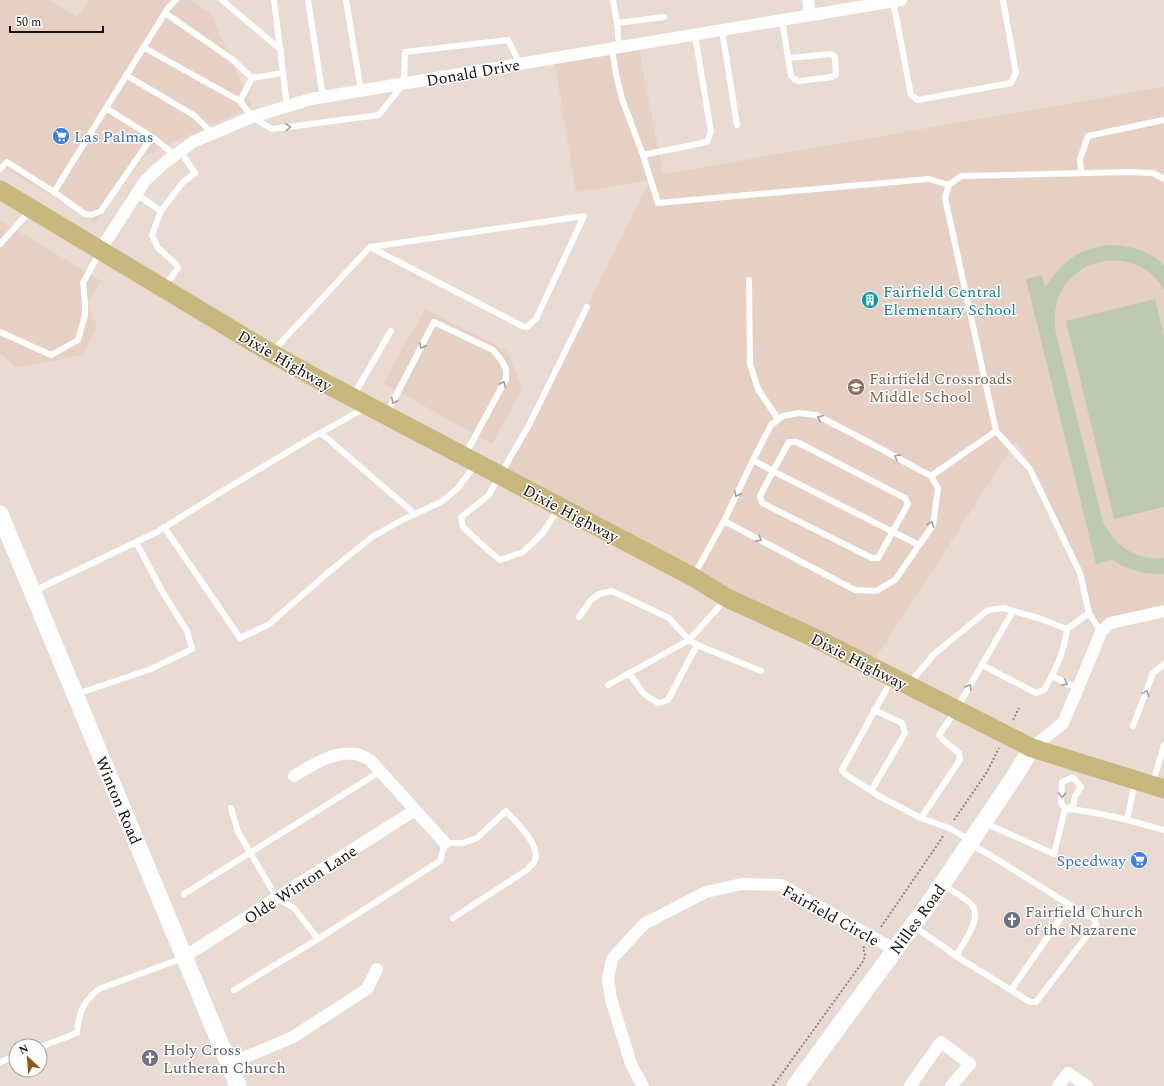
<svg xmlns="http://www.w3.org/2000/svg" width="1164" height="1086" font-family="Spectral,serif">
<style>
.built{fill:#e6d0c3}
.green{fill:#bec9b1}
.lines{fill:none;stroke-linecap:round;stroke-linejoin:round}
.path{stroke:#8f867f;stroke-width:2;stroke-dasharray:2 2;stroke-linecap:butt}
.lane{stroke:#fff;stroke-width:6}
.street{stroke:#fff;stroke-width:12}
.secondary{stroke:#fff;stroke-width:17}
.primary{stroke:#c8b77d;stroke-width:19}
.oneway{stroke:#a19f9e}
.labels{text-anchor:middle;stroke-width:3;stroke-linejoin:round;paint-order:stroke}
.street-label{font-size:16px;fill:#14100d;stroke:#fff}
.shop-label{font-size:16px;fill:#366cbe;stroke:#fff;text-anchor:start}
.culture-label{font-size:16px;fill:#0d838f;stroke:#fff;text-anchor:start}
.education-label{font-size:16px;fill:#785e54;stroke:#fff;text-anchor:start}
.worship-label{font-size:16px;fill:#5b616d;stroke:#fff;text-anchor:start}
</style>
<rect width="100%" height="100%" fill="#e9dbd2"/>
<path class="built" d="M0,0H50L77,17L89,0H191L210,13L252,106L145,156L96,223L0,165Z
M638,44L663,174L1164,87V611L1101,632L1089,613L1080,573L1017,440L870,667L501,476L566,350L650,180L576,192L554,58Z
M0,220L101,281L89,302L96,331L82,355L16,368L0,353Z
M425,309L507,351L522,388L492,444L383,383Z"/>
<path class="green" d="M1107,245C1128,245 1149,250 1164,265V290C1138,244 1068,254 1056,306C1054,315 1054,324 1056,333L1103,522C1115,546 1137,561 1164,558V574H1163C1143,574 1127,570 1111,559V560L1096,564L1026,279L1042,275L1045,288C1060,262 1078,250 1107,245Z
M1155,299L1164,337V507L1114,519L1066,321Z"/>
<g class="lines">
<path class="path" d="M1013,720L1019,708
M954,820L987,772L999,748
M881,927L944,835
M773,1086L864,960L865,954L863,948L865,946"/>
<path class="lane" d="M222,0L281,50
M274,0L287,106
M308,0L323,97
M346,0L361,91
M613,0L617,23
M893,1L911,95L918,100L1011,83L1016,73L1003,0
M165,13L233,60L252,78L240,101
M782,20L791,76L794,79L799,81L832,77L836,74L835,57L831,54L789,58
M722,30L737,125
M143,47L240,101L252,117L272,129L379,115L404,83L405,52L508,40L520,64
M619,47L617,23L664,17
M612,49L616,74L622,99L643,155L658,203L929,179L949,185
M126,75L195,116L213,134
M252,78L283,73
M106,108L152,137L175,155
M643,155L707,142L711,132L695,35
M0,169L7,162L54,192L168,8L176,0
M1081,173L1080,159L1088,136L1164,120
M54,192L85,214L91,215L101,211L152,137
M136,194L161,211L183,182L195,173L180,151
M161,211L152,235L158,248L176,264L178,268L165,286
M0,244L30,211
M370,247L524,327L528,326L536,319L584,216
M749,280L750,364L758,389L778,419
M0,332L51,355L78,340L85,315V303L83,283L99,253
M273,351L370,247L584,216
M353,396L391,331
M387,413L434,322L493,350L501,360L506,369V379L465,455
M996,431L945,198L949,185L961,176L1128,172L1153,173L1164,179
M321,433L415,514
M753,460L773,471L760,496L762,503L872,558H878L908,504L905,498L797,442H789L773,471L919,545
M931,476L996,431L1030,469L1080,573L1089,613L1101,632
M559,508L542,534L523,552L500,560L481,544L463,527L461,517L488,496L529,425L587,307
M164,527L240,638L268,625L330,571L372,537L404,519L441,502L457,489L476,464
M694,575L724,521L753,460L771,425L783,416L798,413L816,415L855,435L931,476L938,488L933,525L895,580L876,591L855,590L724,521
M34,591L157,532L221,492L311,438L365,408
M579,617L591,600L599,594L612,591L669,618L689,640L697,645L668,700L658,703L643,693L629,673
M1067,629L1089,613
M697,645L761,671
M1052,676L1078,689
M892,679L842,770L845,774L879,796L921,818
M910,683L933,655L988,610L1004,608L1041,619L1067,629C1065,649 1054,673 1044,690L1036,693L982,665
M608,685L689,640L725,600
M77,694L151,669L192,649L187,631L162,591L136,542
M1133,726L1153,673L1164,664
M1153,782L1164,745
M871,791L905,733L902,723L874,710
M231,808L238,832L277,898L294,908L318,939
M1067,809C1100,812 1132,821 1164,830
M1127,820L1135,782
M985,823L1054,854L1065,809L1061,803L1062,782L1073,777L1081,787L1075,796L1073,806L1065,809
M970,840L949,828L921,818L960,760L959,753L943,740L939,735L956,710L1013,611
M943,885C952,891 962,896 970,903C985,915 963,943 956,956
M184,894L381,771
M914,927L934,940L956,956L1011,990L1070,905L990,855L970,844
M234,990L318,939L440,861L445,843H463L477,838L506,811C516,822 543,847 534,862C532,865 529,867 527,870L453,918
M1011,990L1030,1002H1036L1096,924L1094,919L1070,905
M40,1047L77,1033C79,1012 82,1003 99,989L183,958
M0,1062L16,1056"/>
<path class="street" d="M808,0L810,15
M101,249L145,181L163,164L193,142L252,117L311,99L901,0
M1032,748L1063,723L1076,693L1101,632L1110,623L1164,611
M294,776C313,765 333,751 356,754C361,755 366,758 370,760L445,843
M184,957L415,810
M229,1064L293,1037L367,989L377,969
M643,1086L631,1064L611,999L608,979L612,959L644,924L706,892L742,884L781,885L895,950
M910,1086L941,1042L970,1064L951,1086
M1058,1086L1068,1073L1087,1086"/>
<path class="secondary" d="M0,514L238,1086
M795,1086L933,898L1014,777L1032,748"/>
<path class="primary" d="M0,190L271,353L323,382L693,577L727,598L819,640L1032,748L1164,789"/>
</g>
<defs><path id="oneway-chevron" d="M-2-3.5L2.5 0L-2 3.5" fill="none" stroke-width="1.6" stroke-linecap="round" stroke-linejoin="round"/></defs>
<g class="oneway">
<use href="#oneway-chevron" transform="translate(288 127) rotate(-8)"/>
<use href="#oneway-chevron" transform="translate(422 346) rotate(117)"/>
<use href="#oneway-chevron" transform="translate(503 384) rotate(-64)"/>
<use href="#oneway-chevron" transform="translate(394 401) rotate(117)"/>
<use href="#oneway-chevron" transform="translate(820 418) rotate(-157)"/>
<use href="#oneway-chevron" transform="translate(897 457) rotate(-151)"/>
<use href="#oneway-chevron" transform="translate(737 494) rotate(115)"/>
<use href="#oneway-chevron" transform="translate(931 524) rotate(-69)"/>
<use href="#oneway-chevron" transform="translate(759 539) rotate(28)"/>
<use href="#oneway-chevron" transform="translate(1065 683) rotate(26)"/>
<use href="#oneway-chevron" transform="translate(969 687) rotate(-60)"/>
<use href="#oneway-chevron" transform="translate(1146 693) rotate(-69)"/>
<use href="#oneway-chevron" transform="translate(1062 795) rotate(92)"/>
</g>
<defs>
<symbol id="supermarket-disc" viewBox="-11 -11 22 22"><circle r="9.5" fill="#3f7fe0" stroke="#fff"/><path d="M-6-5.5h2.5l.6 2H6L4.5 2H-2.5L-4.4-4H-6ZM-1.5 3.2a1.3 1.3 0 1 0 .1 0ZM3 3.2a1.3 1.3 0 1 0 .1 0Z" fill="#fff"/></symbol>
<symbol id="building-disc" viewBox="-11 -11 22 22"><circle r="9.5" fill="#0f9aa8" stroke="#fff"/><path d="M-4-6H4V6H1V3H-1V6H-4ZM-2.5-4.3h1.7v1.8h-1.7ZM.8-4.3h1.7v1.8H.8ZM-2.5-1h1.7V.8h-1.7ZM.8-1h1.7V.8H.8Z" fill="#fff"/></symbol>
<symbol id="school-disc" viewBox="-11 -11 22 22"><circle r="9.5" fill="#8d6e63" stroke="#fff"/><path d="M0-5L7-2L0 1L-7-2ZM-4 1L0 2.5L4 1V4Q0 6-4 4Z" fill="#fff"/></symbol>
<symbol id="church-disc" viewBox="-11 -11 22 22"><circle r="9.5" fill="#6b7280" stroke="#fff"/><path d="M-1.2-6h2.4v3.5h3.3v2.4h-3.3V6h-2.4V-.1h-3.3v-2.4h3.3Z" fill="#fff"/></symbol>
</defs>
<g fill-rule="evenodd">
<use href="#supermarket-disc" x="51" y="126" width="20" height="20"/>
<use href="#building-disc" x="860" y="290" width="20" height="20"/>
<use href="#school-disc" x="846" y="377" width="20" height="20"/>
<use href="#supermarket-disc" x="1129" y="850" width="20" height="20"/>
<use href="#church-disc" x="1002" y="910" width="20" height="20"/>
<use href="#church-disc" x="140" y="1048" width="20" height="20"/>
</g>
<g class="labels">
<g class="street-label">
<text transform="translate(473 72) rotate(-10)" y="6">Donald Drive</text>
<text transform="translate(285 360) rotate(30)" y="6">Dixie Highway</text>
<text transform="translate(571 513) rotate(28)" y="6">Dixie Highway</text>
<text transform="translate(859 661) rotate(27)" y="6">Dixie Highway</text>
<text transform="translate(119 800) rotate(67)" y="6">Winton Road</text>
<text transform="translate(300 884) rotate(-33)" y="6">Olde Winton Lane</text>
<text transform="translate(831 915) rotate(29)" y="6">Fairfield Circle</text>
<text transform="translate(917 919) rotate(-54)" y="6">Nilles Road</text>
</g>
<g class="shop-label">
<text x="74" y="142">Las Palmas</text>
<text x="1126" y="866" text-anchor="end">Speedway</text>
</g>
<g class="culture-label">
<text x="883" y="297">Fairfield Central<tspan x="883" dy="18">Elementary School</tspan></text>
</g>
<g class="education-label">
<text x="869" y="384">Fairfield Crossroads<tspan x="869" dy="18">Middle School</tspan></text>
</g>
<g class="worship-label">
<text x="1025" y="917">Fairfield Church<tspan x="1025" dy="18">of the Nazarene</tspan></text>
<text x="163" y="1055">Holy Cross<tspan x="163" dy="18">Lutheran Church</tspan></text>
</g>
</g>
<g transform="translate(28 1058) rotate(334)"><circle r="19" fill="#ffffff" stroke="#a19f9e"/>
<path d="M0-3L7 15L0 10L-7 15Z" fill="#95551f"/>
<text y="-6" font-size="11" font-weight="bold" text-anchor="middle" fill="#14100d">N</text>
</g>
<path d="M10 26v6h93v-6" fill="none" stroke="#14100d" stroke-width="2"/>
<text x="16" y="26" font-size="12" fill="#14100d" stroke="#ffffff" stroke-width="3" paint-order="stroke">50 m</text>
</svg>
